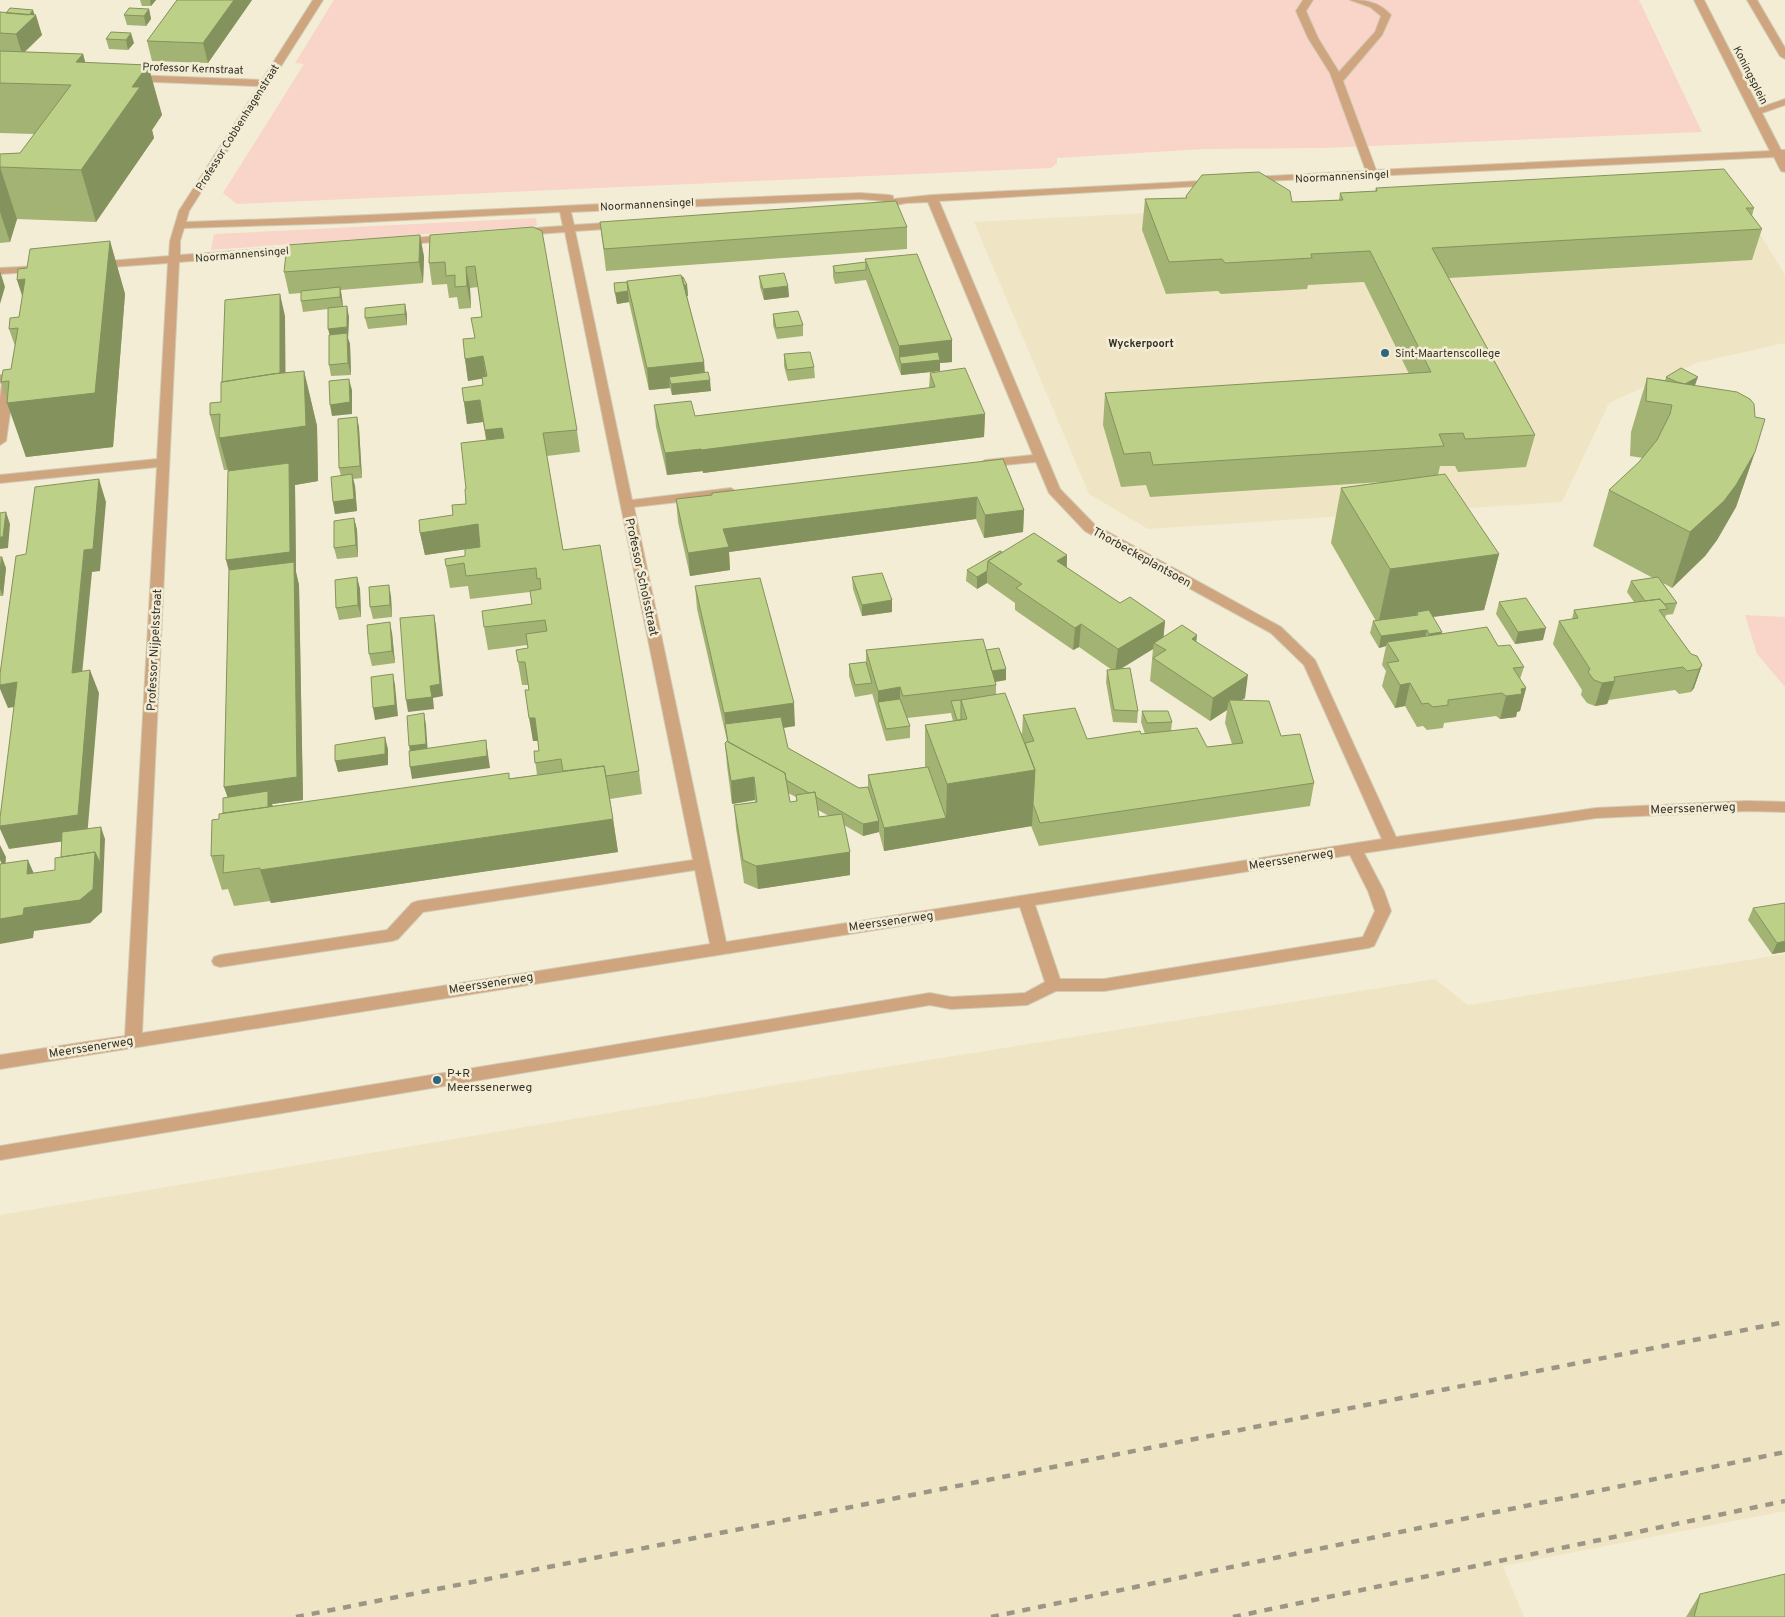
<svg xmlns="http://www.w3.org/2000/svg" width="1785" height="1617" font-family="Overpass,sans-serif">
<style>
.built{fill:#efe5c5}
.green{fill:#f9d4c9}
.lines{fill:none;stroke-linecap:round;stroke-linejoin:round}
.minor-casing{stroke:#d1cbb6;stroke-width:2}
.minor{fill:#cea57f;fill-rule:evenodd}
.rail{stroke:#9b9685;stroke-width:4.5;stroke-dasharray:8 8;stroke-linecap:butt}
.wall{fill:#a3b374;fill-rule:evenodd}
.shaded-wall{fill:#84925e}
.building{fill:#bdd087;stroke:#84925e}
.poi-dot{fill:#2e6680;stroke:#f4edd5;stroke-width:2}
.labels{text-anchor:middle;stroke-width:5;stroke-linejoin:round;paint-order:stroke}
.far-street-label{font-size:11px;fill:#343128;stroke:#f4edd5}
.far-neighbourhood-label{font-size:11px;font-weight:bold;fill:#343128;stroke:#f4edd5}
.far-poi-label{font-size:11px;fill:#343128;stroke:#f4edd5;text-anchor:start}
.street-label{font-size:12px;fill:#343128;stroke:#f4edd5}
.poi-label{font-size:12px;fill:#343128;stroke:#f4edd5;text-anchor:start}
</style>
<rect width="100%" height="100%" fill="#f4edd5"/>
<path class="built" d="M1729,183L1785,275V343L1696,363L1609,403L1562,502L1148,529L1089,494L974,222Z
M1785,954V1511L1503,1566L1524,1617H0V1215L847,1073L1435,979L1468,1005Z"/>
<path class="green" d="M334,0H1639L1702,132L1323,148L1205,149L1057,158V163L1051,168L237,204L223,193L304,64L295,63Z
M536,218L537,226L211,250L214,234Z
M1745,615L1785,617V687L1757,654Z"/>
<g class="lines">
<defs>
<path id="minor" d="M313,0H323L189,211L186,222C411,215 635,201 860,193L889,195L893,196V199L932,195L1221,180L1222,182L1221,184L1217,185L939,201L1060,489L1095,525L1281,627L1315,660L1396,837L1596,808L1746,801L1785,802V812L1746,811L1596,818L1364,853L1384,891L1391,911L1374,946L1368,948L1104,991H1056L1027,1005L951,1009L930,1005L0,1160V1146L930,993L951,997L1025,993L1045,982L1020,907L0,1069V1055L125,1036L157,467L0,483V475L157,459L168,263L96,268L90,265L96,262L169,256L170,241L179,211L259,86L131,81L126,78L131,75L262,80ZM860,199L885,201L872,204L871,206L872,208L876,209L906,203L928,202L1033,455L985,460L979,464L981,467L1036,462L1049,493L1085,531L1271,633L1304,665L1382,839L726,942L634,507L731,496L737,492L731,488L632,500L575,231L621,228L626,225L621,222L574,225L571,212ZM560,212L563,226L522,229L517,232L522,235L565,232L693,860L418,901L412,903L387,930L220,955L214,957L212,961L214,965L220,967L392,941L398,939L423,912L695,870L710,944L142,1033L179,262L307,252L313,249L307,246L180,255V241L184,228L347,223ZM1350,855L1368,891L1375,911L1363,937L1104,979H1060L1035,905Z
M1303,0H1313L1306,11L1318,38L1339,72L1375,32L1381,16L1370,7L1350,0C1367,0 1379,2 1391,15L1382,35L1343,81L1376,170L1770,151L1694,0H1704L1759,108L1785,99V105L1762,113L1781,150H1785V172L1781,171L1774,157L1246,182L1245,180L1250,177L1366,171L1330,73L1308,38L1296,11Z
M1747,0H1757L1785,48V59L1780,56Z
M449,235L454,238L453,240L402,245L397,242L402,239Z
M38,266L44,269L42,271L0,274V268Z
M9,374L15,378L6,441L0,445V399L2,382L0,383V375Z"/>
</defs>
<use href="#minor" class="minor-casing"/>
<use href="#minor" class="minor"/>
<path class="rail" d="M296,1617L1785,1322
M991,1617L1785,1452
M1233,1617L1785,1501"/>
</g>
<path class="wall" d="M140,0H156L151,6H142Z
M177,0H252L208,63L152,61L147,41Z
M149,9L151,19L146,26L127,25L124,15Z
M0,12L34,15L42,35L25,52L83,54L85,63L148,65L162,115L152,130L154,138L96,222L17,219L10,242L0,243V154L20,153L34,134L0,133Z
M111,32L134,43L128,50L109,49L106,39Z
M1376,188L1754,208L1752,216L1762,229L1752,260L1449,278L1535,435L1526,467L1458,472L1455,466H1440L1438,475L1499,554L1484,610L1433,617L1442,632V634L1498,646L1524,667L1520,679L1526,688L1520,711L1517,712L1516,717L1500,719L1496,716L1444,723L1443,728L1427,730L1423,726L1417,727L1405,706L1395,708L1382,686L1386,671L1382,665L1386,646L1379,648L1370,633L1373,621H1376L1331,543L1341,488L1382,482L1150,497L1146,485L1121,487L1103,425L1105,393L1409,374L1364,282L1308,285L1307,289L1221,294L1218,291L1166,294L1142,230L1145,199L1186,198V196L1292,202L1339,200L1340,193L1375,191Z
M600,222L907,227V249L606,271Z
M533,227L577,430L580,452L547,456L563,550L639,771L642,794L610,799L618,852L271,903L270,901L234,906L228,889L222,890L211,856L219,819L223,813L228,797L224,787L229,571L228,471V470H224L210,415L221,402L222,382L285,316V373L304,371L317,426L318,481L295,485L296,572L299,585L303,800L272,804L273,806L537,775L534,751H539L538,741H533L528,685H522L518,662L528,648L527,645L488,650L484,627L532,604L530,592L470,599L468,586L450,588L446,566L465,556V549L425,555L420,533L453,515L466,504V489L486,440L483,422L467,424L464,402L483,385L482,378L468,381L465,359L475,338L482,317L478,287L470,288L471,308L459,309L457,297L449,298L447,284L432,285L429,263Z
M420,235L424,257L423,283L341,290L343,306L349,317L348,338L350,344L351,375L331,376L329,365L330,335L328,309L303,312L301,301V293L289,294L284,272Z
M110,241L125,294L113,447L26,457L1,382L11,369L15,346L9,329L19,317L27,268Z
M865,259L952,340V362L940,363V371L901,375L866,280L835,284L833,277V266L866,262Z
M759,276L788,286L789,297L764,300L760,287Z
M682,277L687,285L688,296H687L704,362L705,373L711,391L672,395L670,388L649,390L629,302L617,304L614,283Z
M405,304L407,315V325L368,329L365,318Z
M773,314L803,325V336L777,339L773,325Z
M784,354L814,367L815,378L788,381L784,366Z
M930,373L985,414L984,437L703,473V471L667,475L656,427L654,405L695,416L929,388Z
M1666,377L1695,385L1755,452L1736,507L1717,540L1705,556L1672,588L1663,583L1677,603L1673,614L1666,615L1665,618L1691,654L1702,665L1694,688L1691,692L1679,694L1675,690L1609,700L1607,704L1595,706L1587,703L1581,695L1582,690L1553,644L1559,621L1572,619L1574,610L1634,602L1627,592L1631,581L1653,578L1593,546L1609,490L1639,462L1643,458L1630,456L1631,432L1647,378L1665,380Z
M357,417L359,428L362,478L353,479L355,486L357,511L335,514L333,502L341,476L339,468Z
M1003,459L1024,510L1023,532L984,538L976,519L729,552L730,570L690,576L678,522L676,499Z
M354,518L357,530L358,557L337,559L334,548Z
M1002,552L1067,555V568L1120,603L1165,621L1163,637L1197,635L1196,641L1245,698L1242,700L1281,736L1314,783L1310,806L1039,846L1031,826L884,851L879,832L863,836L844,825L850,852V875L758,889L744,883L736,828L734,805L755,802V800L732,804L727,766L725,743L727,741L726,736L697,609L695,586L795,726L784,728L788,748L859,788L868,787V775L925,767V725L953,721L951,713L907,718L910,726V738L886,741L872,693V694L855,697L849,676V664L866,662V650H986L1006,680L995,682L996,685V695L1022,734L1023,715L1087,739L1145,734L1141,722L1142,711L1172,722L1171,731L1207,747L1232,744L1225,723L1227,710L1210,721L1150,681L1153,649L1121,669L1138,711L1137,723L1113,722L1106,682L1107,670H1112L1079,647L1073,650L1015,610V603L987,583L977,589L966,581L967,570ZM788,793L796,797V802H790ZM818,810L829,816L819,817Z
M0,557L6,568L3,596H0Z
M357,577L360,589L361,617L339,620L336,608Z
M852,577L892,612L862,616L853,589Z
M391,596L392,617L373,619L370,607Z
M1499,602L1543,640L1515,644L1496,614Z
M392,633L395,663L372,666L369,654Z
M1753,908L1785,952L1772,954L1748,920Z
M1700,1594L1785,1617H1686Z"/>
<path class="shaded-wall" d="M150,0H156L151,6Z
M234,0H252L208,63L203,43Z
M149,9L151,19L146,26L144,16Z
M33,10L35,16L36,15L42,35L22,54L16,34L24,19Z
M131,33L134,43L128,50L126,40Z
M83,54L97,104L76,62Z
M148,65L162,115L152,130L154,138L96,222L81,170L132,87Z
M0,167L17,219L10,242L0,212Z
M420,235L424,257L423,283L419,262Z
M110,241L125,294L113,447L26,457L7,403Z
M466,267L470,288L471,308L467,286Z
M0,271L5,287L0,304Z
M25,279L34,333L17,280Z
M687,285L688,296L632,302L629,291Z
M788,286L789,297L764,300L763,289Z
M340,287L342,298L343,308L340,297Z
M628,291L629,302L617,304L615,293Z
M280,294L285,316L286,428L304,371L317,426L318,481L295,485L296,572L299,585L303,800L272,804L275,814L232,810L224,787L232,583L226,560L234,493L219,438Z
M405,304L407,315V325L405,314Z
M347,306L349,317L348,338L350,344L351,375L348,363L331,340L328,329Z
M952,340V362L940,363V371L901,375V364L899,358V346Z
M483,356L486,378L468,381L465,359Z
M704,362L705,380H710L711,391L672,395L671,384L669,377L670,388L649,390L647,368Z
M1698,377L1694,388L1682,385Z
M349,379L352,390V414L332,416L330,405Z
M480,400L483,422L467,424L464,402Z
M985,414L984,437L703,473L701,450Z
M357,417L359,428L362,478L360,466Z
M502,428L506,450L488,453L485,430Z
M701,449L703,471L667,475L665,453Z
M1755,452L1736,507L1717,540L1705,556L1672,588L1690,532Z
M352,474L355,486L357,511L335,514L333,502Z
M99,479L106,502L100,571L92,572L80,695L72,673L84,550Z
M977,497L976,519L729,552L730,570L690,576L688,553L723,529Z
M1024,510L1023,532L984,538L985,515Z
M6,512L10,524L8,548L0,549V537Z
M354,518L357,530L358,557L356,545Z
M478,524L482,547L425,555L420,533Z
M1499,554L1484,610L1417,619L1418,615L1417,612L1415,620L1378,625L1390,569Z
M1067,555L1066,578L1057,561Z
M2,557L6,568L3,596L0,589V570Z
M987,571V583L977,589V577Z
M357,577L360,589L361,617L358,605Z
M389,585L391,596L392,617L390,605Z
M892,600V612L862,616V605Z
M434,615L436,626L443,696L433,698L434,709L408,712L406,700L430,686Z
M1165,621L1163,643H1154L1153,649L1115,672L1118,649Z
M390,622L392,633L395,663L392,651Z
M1081,624L1079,647L1073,650L1075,628Z
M1546,628L1543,640L1515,644L1518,632Z
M1427,630L1424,641L1387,642L1386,646L1379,648L1381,636Z
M1442,632L1440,644L1427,646L1429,634Z
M1197,635L1194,658L1192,639Z
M1702,665L1694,688L1691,692L1699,669Z
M1006,669V680L988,683L989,671Z
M90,670L99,693L87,838L9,849L0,829V826Z
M393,674L395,685L398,716L375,720L373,708Z
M1248,675L1245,698L1231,707L1229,700L1227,710L1210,721L1213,698Z
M1615,681L1607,704L1595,706L1602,683Z
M17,682L26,705L8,708L0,689V685Z
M1410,683L1405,706L1395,708L1400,685Z
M900,687V710L878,702V691Z
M1526,688L1520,711L1517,712L1516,717L1500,719L1506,696L1521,689Z
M794,703L795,726L727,736L724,713Z
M424,713L426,725L428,755L411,758L409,746Z
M529,718H535L539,741H533Z
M385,737L388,749V765L338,772L335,761Z
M486,740L490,768L412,779L410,767Z
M1035,770L1032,826L884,851V828L946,818L947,784Z
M754,777L755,800L732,804L731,781Z
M613,819L618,852L271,903L260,870Z
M879,821V832L863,836V824Z
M101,827L105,839L102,912L90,923L34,931L33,938L0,944V919L24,908L95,852Z
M0,845L6,857L5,871L0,860Z
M850,852V875L758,889L756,866Z
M28,860L38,883L27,874Z
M1785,941V952L1772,954L1777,943Z"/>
<path class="building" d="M177,0H234L203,43L147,41Z
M10,8L33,10L29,15L6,13Z
M129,8L149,9L144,16L124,15Z
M0,12L36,15L16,34L0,33Z
M111,32L131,33L126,40L106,39Z
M0,51L83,54L76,62L148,65L132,87H140L81,170L0,167V168V154L20,153L71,85L0,83Z
M1724,169L1754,208H1746L1762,229L1432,248L1535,435L1465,439L1463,433L1439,434L1444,446L1153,465L1150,452L1124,454L1105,393L1431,372L1370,251L1311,254L1312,258L1225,263L1222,259L1169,262L1145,199L1187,198L1186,196L1202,175L1259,172L1290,191L1292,202L1343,200L1340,193L1377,191L1376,188Z
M896,201L907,227L604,249L600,222Z
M533,227L542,231L577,430L543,433L563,550L600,545L639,771L606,776L604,766L563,771L561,759L535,763L534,751H539L535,718H529L525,690H529L525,662H518L516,650L528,648L526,634L547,631L545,620L484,627L482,611L532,604L530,591L541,589L540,578L537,579L536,568L466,576L464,563L446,566L445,559L465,556V549L480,547L478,524L420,533L419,520L453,515L452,505L466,504L465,489H466L461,443L504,438L502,428L485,430L480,400L464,402L462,388L483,385L482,377L487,376L483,356L465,359L463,339L475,338L471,318L482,317L475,266L466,267L467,286L455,287V275L446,276L445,262L429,263L430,235Z
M420,235L419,262L284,272L287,245Z
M110,241L95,393L7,403L9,381L1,382L3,370L11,369L18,328L9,329L10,318L19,317L25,279L17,280L18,269L27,268L30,249Z
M917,254L952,340L899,346L865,259Z
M866,262V270L835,273L833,266Z
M784,273L788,286L763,289L759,276Z
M681,275L704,362L647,368L627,281Z
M682,277H683L687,285H684Z
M627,282L628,291L615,293L614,283Z
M340,287V297L301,301V291Z
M280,294V373L222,382L225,300Z
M405,304V314L365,318V308Z
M347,306V327L328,329V308Z
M798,311L803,325L776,328L773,314Z
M347,333L348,363L329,365V335Z
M810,352L814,367L787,370L784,354Z
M938,352L940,360L901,364L899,357Z
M965,368L985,414L701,450V449L665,453L654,405L691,401L695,416L935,387L930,373Z
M1681,368L1698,377L1685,384L1677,382L1666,377Z
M304,371L306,426L219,438L220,414L210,415V403L221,402V382L272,374Z
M708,372L710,380L671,384L669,377Z
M1647,378L1737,392L1750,399L1754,404L1755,417L1765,419L1755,452L1736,485L1724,501L1690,532L1609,490L1639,462L1657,440L1670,414L1672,405L1646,401Z
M349,379L350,402L330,405L329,381Z
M357,417L360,466L339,468L338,419Z
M1003,459L1024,510L985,515L977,497L723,529L729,547L688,553L676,499L712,495V493Z
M289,463L290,552L226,560L228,471Z
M352,474L354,499L333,502L331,477Z
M1445,474L1499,554L1390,569L1341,488Z
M99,479L93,549L84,550L72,673L90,670L78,815L0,826V818L17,682L0,685V674L16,556L26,554L35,487Z
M6,512L3,537H0V513Z
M354,518L356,545L334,548V521Z
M1034,533L1067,555L1057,561L1120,603L1130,597L1165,621L1118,649L1081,624L1075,628L1016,588L1022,584L988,561Z
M1000,551L1002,552L988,561L987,571L977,577L967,570Z
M0,557H2L0,570Z
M294,562L297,777L224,787L229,570Z
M882,573L892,600L862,605L852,577Z
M357,577L358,605L336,608L335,580Z
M1658,577L1677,603L1664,604L1660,599L1645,601L1631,581Z
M760,578L794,703L724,713L695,586Z
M389,585L390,605L370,607L369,587Z
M1526,598L1546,628L1518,632L1499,602Z
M1660,599L1668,609L1659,610L1691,654L1697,656L1702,665L1699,669L1687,671L1683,667L1614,677L1615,681L1602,683L1594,680L1588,672L1590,669L1559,621L1578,618L1574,610Z
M1429,610L1442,632L1429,634L1427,630L1381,636L1373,621L1418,615L1417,612Z
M434,615L440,684L430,686L432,697L406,700L400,618Z
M390,622L392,651L369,654L367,625Z
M1182,625L1197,635L1192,639L1248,675L1213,698L1153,658L1166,650L1154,643Z
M1487,627L1498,646L1510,645L1524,667L1513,668L1526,688L1521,689L1522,694L1506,696L1502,693L1448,700V705L1433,707L1428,703L1422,704L1410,683L1400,685L1387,663L1399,661L1387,642Z
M983,639L996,685L903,696L900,687L878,691L866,650Z
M999,648L1006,669L992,671L986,650Z
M866,662L872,683L855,685L849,664Z
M1130,668L1138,711L1114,710L1107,670Z
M393,674L395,705L373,708L371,677Z
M1005,693L1035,770L947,784L925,725L967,719L961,700Z
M900,699L910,726L886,729L878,702Z
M961,700V720H957L951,701Z
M1229,700L1269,701L1281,736L1300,734L1314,783L1040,823L1033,804L1035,770L1025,743L1034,741L1023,715L1075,708L1087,739L1140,731L1141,734L1197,728L1207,747L1243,743Z
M1142,711H1168L1172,722L1147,723Z
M424,713L426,744L409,746L407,716Z
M781,717L788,748L859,788L868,787L879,821L863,824L816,797L815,792L809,793L786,780L785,773L728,742L725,724Z
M385,737V754L335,761V745Z
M486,740L487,756L410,767L409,751Z
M727,741L785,773L790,802L797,801L796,795L815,792L819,817L842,814L850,852L756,866L743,860L734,805L757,802L754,777L731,781L725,743Z
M604,766L613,819L260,870V868L223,873L224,855L211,856L212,820L219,819V814L509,773V779Z
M928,767L946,818L884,828L868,775Z
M268,791V807L223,813V798Z
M101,827L100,863L95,852L61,857L62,832Z
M95,852L93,889L80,900L24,908L23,915L0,919V864L28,860L27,874L55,870V858Z
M1785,903V941L1777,943L1753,908Z
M1785,1574V1617H1694L1700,1594Z"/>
<g class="poi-dot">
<circle cx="1385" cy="353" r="5"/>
<circle cx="437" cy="1080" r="5"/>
</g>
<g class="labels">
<g class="far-street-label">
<text transform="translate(193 68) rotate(2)" y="4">Professor Kernstraat</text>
<text transform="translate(1751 75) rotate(63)" y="4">Koningsplein</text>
<text transform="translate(237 127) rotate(-58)" y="4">Professor Cobbenhagenstraat</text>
<text transform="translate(1342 176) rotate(-3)" y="4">Noormannensingel</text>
<text transform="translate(647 204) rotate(-3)" y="4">Noormannensingel</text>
<text transform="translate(242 254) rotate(-5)" y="4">Noormannensingel</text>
</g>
<g class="far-neighbourhood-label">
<text x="1141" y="347">Wyckerpoort</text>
</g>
<g class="far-poi-label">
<text x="1395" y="357">Sint-Maartenscollege</text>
</g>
<g class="street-label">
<text transform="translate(1142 557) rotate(29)" y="4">Thorbeckeplantsoen</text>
<text transform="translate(642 577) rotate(78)" y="4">Professor Scholsstraat</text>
<text transform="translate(154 650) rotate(-87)" y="4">Professor Nijpelsstraat</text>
<text transform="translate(1693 808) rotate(-2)" y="4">Meerssenerweg</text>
<text transform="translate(1291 859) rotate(-9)" y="4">Meerssenerweg</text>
<text transform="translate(891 921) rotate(-8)" y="4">Meerssenerweg</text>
<text transform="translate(491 983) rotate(-9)" y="4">Meerssenerweg</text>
<text transform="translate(91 1047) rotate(-9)" y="4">Meerssenerweg</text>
</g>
<g class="poi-label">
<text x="447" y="1077">P+R<tspan x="447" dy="14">Meerssenerweg</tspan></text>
</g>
</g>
</svg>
